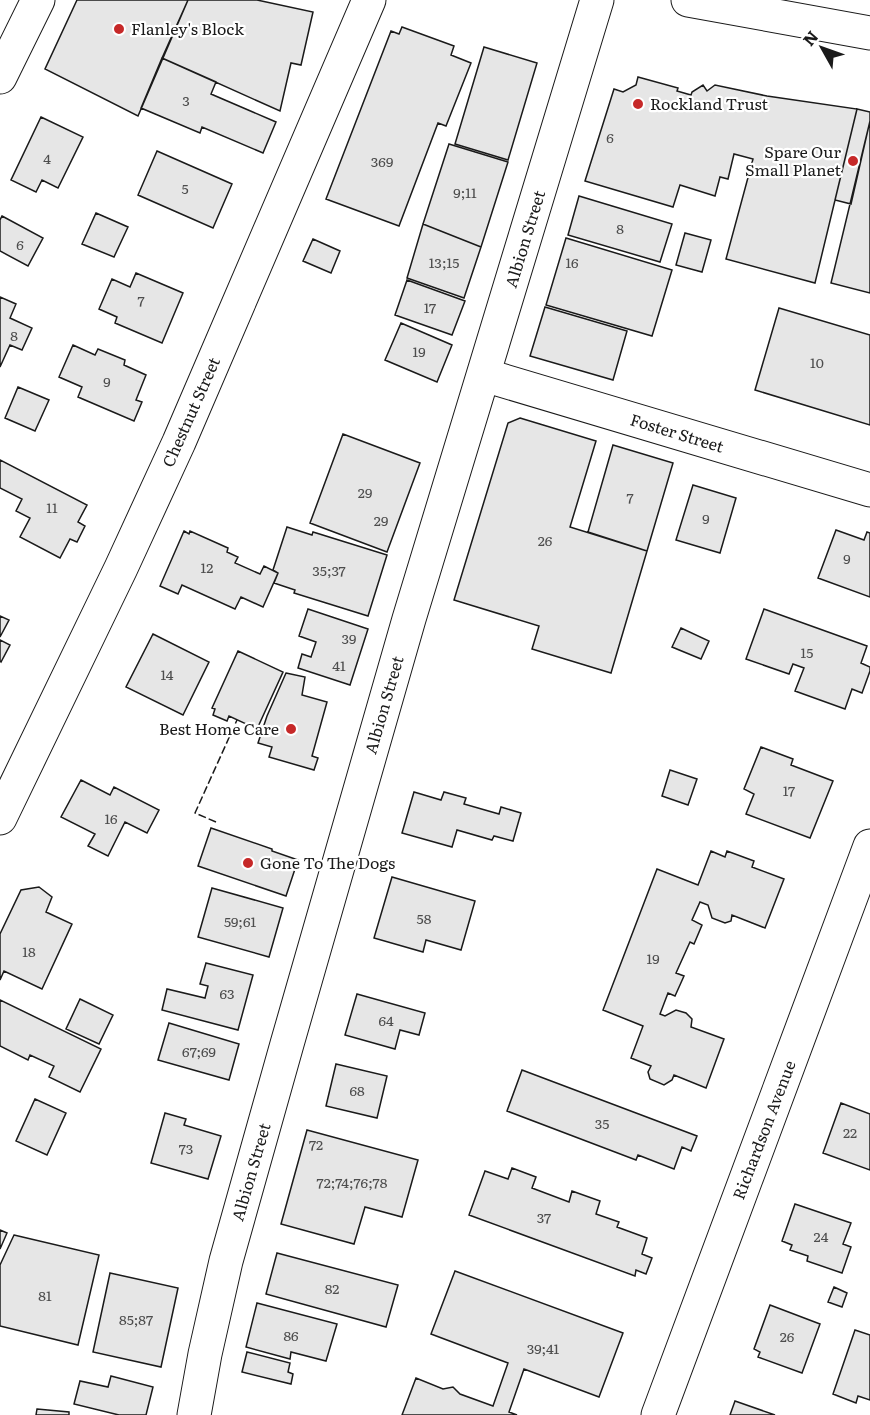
<svg xmlns="http://www.w3.org/2000/svg" width="870" height="1415" font-family="Literata,serif">
<style>
.building{fill:#e6e6e6;stroke:#1a1a1a;stroke-width:1.5}
.lines{fill:none;stroke-linecap:round;stroke-linejoin:round}
.minor-casing{stroke:#1a1a1a;stroke-width:35}
.major-casing{stroke:#1a1a1a;stroke-width:35}
.minor{stroke:#fff;stroke-width:33}
.major{stroke:#fff;stroke-width:33}
.fence{stroke:#1a1a1a;stroke-width:1.5;stroke-dasharray:8 3;stroke-linecap:butt}
.poi-dot{fill:#c62828;stroke:#fff;stroke-width:2}
.labels{text-anchor:middle;stroke-width:4.5;stroke-linejoin:round;paint-order:stroke}
.number-label{font-size:14px;fill:#4d4d4d}
.poi-label{font-size:16px;fill:#1a1a1a;stroke:#fff;text-anchor:start}
.street-label{font-size:16px;fill:#1a1a1a;stroke:#fff}
</style>
<rect width="100%" height="100%" fill="#fff"/>
<path class="building" d="M77,0H188L138,116L45,69Z
M188,0H257L313,12L301,65L291,63L280,111L162,58Z
M402,27L454,46L451,55L471,63L446,126L438,123L399,226L326,199L391,31L399,34Z
M484,47L537,63L508,160L455,144Z
M162,58L216,82L211,94L276,122L263,153L202,127L200,133L141,108Z
M638,77L678,88L677,91L691,95L692,92L703,85L707,91L715,85L767,96L857,109L815,283L726,259L753,159L734,154L728,179L720,177L715,196L680,185L673,207L585,181L614,89L623,92L636,85Z
M857,109L870,112V121L851,204L835,200Z
M41,117L83,137L58,188L42,180L36,192L11,180Z
M870,121V293L831,283Z
M449,144L508,162L481,247L423,224Z
M157,151L232,184L213,228L138,195Z
M579,196L672,224L660,262L568,235Z
M96,213L128,227L114,257L82,244Z
M2,216L43,238L28,266L0,251V220Z
M423,224L481,247L464,298L407,278Z
M685,233L711,240L702,272L676,265Z
M566,238L672,270L652,336L546,305Z
M313,239L340,251L331,273L303,261Z
M136,273L183,293L162,343L115,323L117,317L99,309L112,279L130,287Z
M407,280L465,301L452,335L395,315Z
M0,297L16,304L10,318L32,328L22,350L10,345L0,367Z
M545,307L627,331L613,380L530,356Z
M779,308L870,335V425L755,390Z
M401,323L452,345L437,382L385,360Z
M73,345L95,355L98,349L125,360L124,365L146,375L136,400L142,402L134,421L78,397L82,387L59,377Z
M18,387L49,400L35,431L5,418Z
M520,418L596,441L570,527L647,551L611,673L532,649L539,626L454,600L508,423Z
M343,434L420,463L387,552L310,523Z
M613,445L673,463L647,551L588,532Z
M0,460L87,505L78,522L85,526L77,542L70,539L60,558L20,537L30,518L16,511L22,499L0,488Z
M693,485L736,498L720,553L676,540Z
M287,527L312,535L313,532L387,555L368,616L294,593L295,590L274,583L278,573L273,570Z
M836,530L864,540L867,532L870,533V597L818,578Z
M184,531L189,534L190,531L228,548L227,552L238,557L235,563L260,574L264,566L278,573L263,607L241,597L235,609L182,585L178,594L160,586Z
M308,609L368,629L350,685L298,668L302,654L311,657L316,642L299,636Z
M764,609L867,646L861,663L870,667V671L862,693L852,689L845,709L795,691L804,668L793,664L789,674L746,659Z
M0,616L9,620L0,637Z
M681,628L709,641L701,659L672,647Z
M153,634L209,662L183,715L126,687Z
M0,640L10,645L1,662L0,661Z
M238,651L283,672L257,729L229,716L227,721L213,715L215,709L212,708Z
M286,673L305,677L302,695L327,702L312,756L318,758L314,770L269,757L272,747L258,743L267,716Z
M761,747L793,759L791,765L833,781L810,838L746,814L754,794L744,789Z
M670,770L697,779L688,805L662,796Z
M81,780L110,795L114,787L159,810L147,833L125,822L108,856L88,846L95,834L61,817Z
M414,792L441,800L444,792L466,798L464,804L499,814L501,807L521,813L513,841L494,836L492,840L457,830L452,847L402,833Z
M211,828L272,849V851L298,860L286,896L198,866Z
M711,851L725,857L727,851L754,861L752,867L784,879L765,928L732,915L731,921L725,923L712,918L708,905L700,902L692,920L702,925L694,944L690,942L676,973L684,976L675,996L668,993L660,1014L665,1016L676,1010L686,1013L692,1019L691,1027L724,1039L706,1088L674,1075L672,1080L664,1085L650,1079L648,1072L651,1066L631,1058L643,1026L603,1010L657,869L698,885Z
M392,877L475,901L461,950L426,940L423,952L374,938Z
M39,887L52,897L46,912L72,924L42,989L4,971L0,980V934L21,890Z
M212,888L283,908L269,957L198,937Z
M206,963L253,975L238,1030L162,1010L167,989L205,998L208,986L200,984Z
M357,994L425,1013L419,1035L400,1030L395,1049L345,1035Z
M80,999L113,1015L99,1044L66,1029Z
M0,1000L101,1049L80,1092L49,1077L54,1066L30,1055L28,1060L0,1046Z
M169,1023L239,1044L229,1080L158,1060Z
M336,1064L387,1076L377,1118L326,1106Z
M522,1070L697,1136L691,1151L682,1147L674,1169L638,1155L636,1160L507,1111Z
M35,1099L66,1113L47,1155L16,1141Z
M841,1103L870,1114V1170L823,1153Z
M165,1113L186,1119L184,1125L221,1136L208,1179L151,1163Z
M307,1130L418,1160L402,1217L365,1207L354,1244L281,1224Z
M512,1168L536,1177L532,1188L569,1202L572,1191L600,1201L596,1214L619,1222L617,1227L647,1238L642,1254L652,1258L646,1274L636,1270L635,1276L469,1215L485,1171L508,1179Z
M795,1204L851,1223L843,1244L851,1247L842,1273L807,1261L808,1256L790,1250L792,1245L782,1241Z
M0,1230L7,1233L0,1249Z
M14,1235L99,1255L78,1345L0,1326V1265Z
M277,1253L398,1285L386,1327L266,1294Z
M455,1271L623,1333L599,1397L524,1369L509,1412L517,1415H402L416,1378L443,1389L453,1387L460,1394L493,1406L508,1363L431,1334Z
M110,1273L178,1288L161,1367L93,1352Z
M834,1287L847,1293L842,1307L828,1302Z
M257,1303L337,1324L326,1361L291,1352L290,1359L246,1347Z
M770,1305L820,1324L802,1373L758,1357L760,1352L754,1349Z
M855,1330L870,1335V1400L858,1396L856,1403L833,1394Z
M247,1352L290,1363L288,1372L293,1374L291,1384L242,1372Z
M111,1376L153,1387L146,1415H119L74,1404L80,1381L108,1387Z
M735,1401L775,1415H730Z
M37,1409L69,1412V1415H36Z"/>
<g class="lines">
<defs>
<path id="minor" d="M0,77L38,0
M484,375L870,490
M0,818L121,568L179,442L369,0
M194,1415L205,1354L226,1261L287,1044L409,619L597,0
M658,1415L870,846"/>
<path id="major" d="M688,0L870,33"/>
</defs>
<use href="#minor" class="minor-casing"/>
<use href="#major" class="major-casing"/>
<use href="#minor" class="minor"/>
<use href="#major" class="major"/>
<path class="fence" d="M216,822L195,813L237,720"/>
</g>
<g class="poi-dot">
<circle cx="119" cy="29" r="6"/>
<circle cx="638" cy="104" r="6"/>
<circle cx="853" cy="161" r="6"/>
<circle cx="291" cy="729" r="6"/>
<circle cx="248" cy="863" r="6"/>
</g>
<g class="labels">
<g class="number-label">
<text x="186" y="106">3</text>
<text x="610" y="143">6</text>
<text x="47" y="164">4</text>
<text x="382" y="167">369</text>
<text x="185" y="194">5</text>
<text x="465" y="198">9;11</text>
<text x="620" y="234">8</text>
<text x="20" y="250">6</text>
<text x="444" y="268">13;15</text>
<text x="572" y="268">16</text>
<text x="141" y="306">7</text>
<text x="430" y="313">17</text>
<text x="14" y="341">8</text>
<text x="419" y="357">19</text>
<text x="817" y="368">10</text>
<text x="107" y="387">9</text>
<text x="365" y="498">29</text>
<text x="630" y="503">7</text>
<text x="52" y="513">11</text>
<text x="706" y="524">9</text>
<text x="381" y="526">29</text>
<text x="545" y="546">26</text>
<text x="847" y="564">9</text>
<text x="207" y="573">12</text>
<text x="329" y="576">35;37</text>
<text x="349" y="644">39</text>
<text x="807" y="658">15</text>
<text x="339" y="671">41</text>
<text x="167" y="680">14</text>
<text x="789" y="796">17</text>
<text x="111" y="824">16</text>
<text x="424" y="924">58</text>
<text x="240" y="927">59;61</text>
<text x="29" y="957">18</text>
<text x="653" y="964">19</text>
<text x="227" y="999">63</text>
<text x="386" y="1026">64</text>
<text x="199" y="1057">67;69</text>
<text x="357" y="1096">68</text>
<text x="602" y="1129">35</text>
<text x="850" y="1138">22</text>
<text x="316" y="1150">72</text>
<text x="186" y="1154">73</text>
<text x="352" y="1188">72;74;76;78</text>
<text x="544" y="1223">37</text>
<text x="821" y="1242">24</text>
<text x="332" y="1294">82</text>
<text x="45" y="1301">81</text>
<text x="136" y="1325">85;87</text>
<text x="291" y="1341">86</text>
<text x="787" y="1342">26</text>
<text x="543" y="1354">39;41</text>
</g>
<g class="poi-label">
<text x="131" y="35">Flanley's Block</text>
<text x="650" y="110">Rockland Trust</text>
<text x="841" y="158" text-anchor="end">Spare Our<tspan x="841" dy="18">Small Planet</tspan></text>
<text x="279" y="735" text-anchor="end">Best Home Care</text>
<text x="260" y="869">Gone To The Dogs</text>
</g>
<g class="street-label">
<text transform="translate(525 239) rotate(-73)" y="6">Albion Street</text>
<text transform="translate(191 412) rotate(-66)" y="6">Chestnut Street</text>
<text transform="translate(677 433) rotate(17)" y="6">Foster Street</text>
<text transform="translate(384 705) rotate(-74)" y="6">Albion Street</text>
<text transform="translate(764 1130) rotate(-69)" y="6">Richardson Avenue</text>
<text transform="translate(251 1172) rotate(-74)" y="6">Albion Street</text>
</g>
</g>
<g transform="translate(822 48) rotate(310)" stroke="#ffffff" stroke-width="4.5" paint-order="stroke">
<path d="M0-4.5L10 22L0 15L-10 22Z" fill="#1a1a1a"/>
<text y="-9" font-size="16" font-weight="bold" text-anchor="middle" fill="#1a1a1a">N</text>
</g>
</svg>
